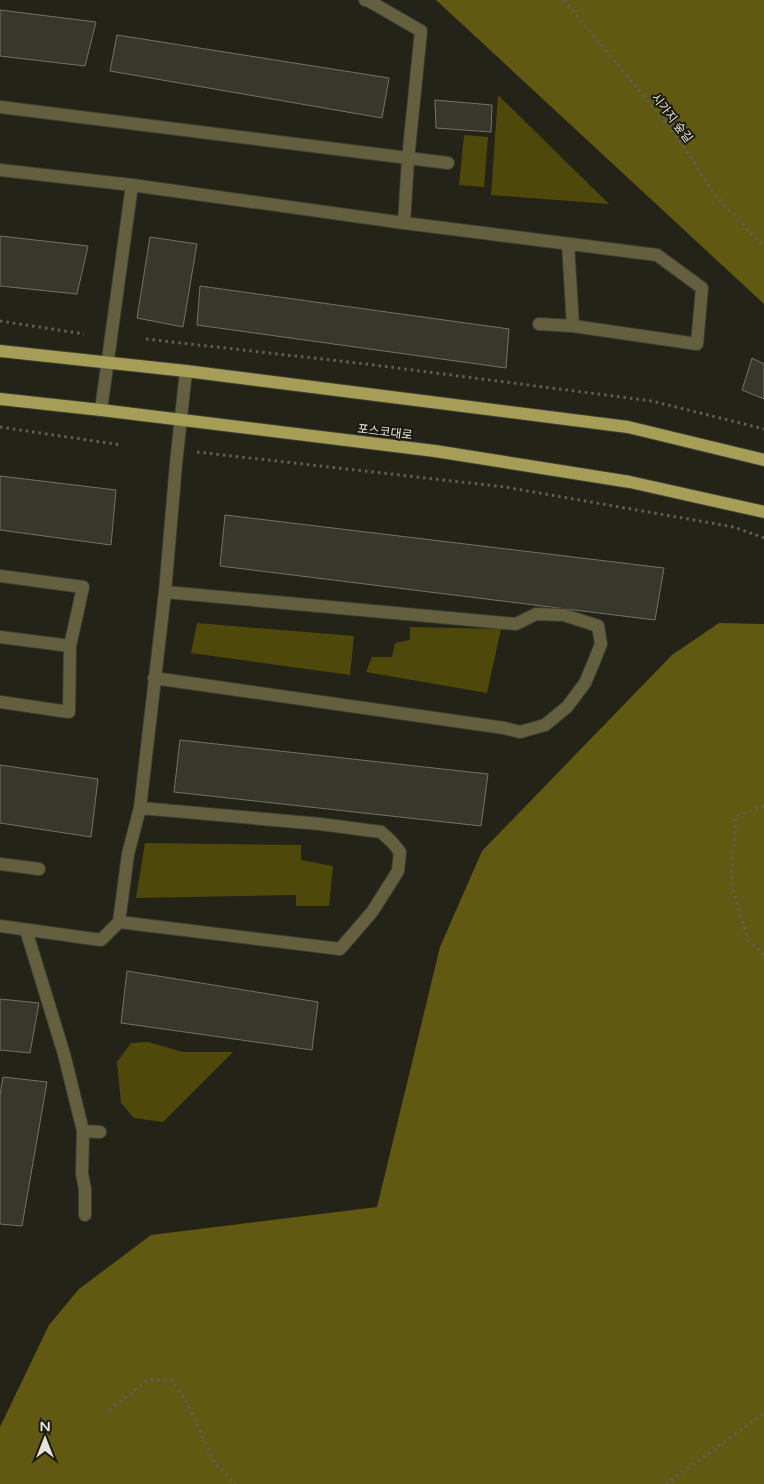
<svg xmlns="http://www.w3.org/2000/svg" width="764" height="1484" font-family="'Varela Round','Noto Sans KR',sans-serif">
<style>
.green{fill:#4f480b}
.forest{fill:#615912}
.building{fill:#38372b;stroke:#747265}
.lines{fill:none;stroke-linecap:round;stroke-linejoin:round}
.minor-casing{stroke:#3f3e33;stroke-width:14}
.major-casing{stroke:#3f3e33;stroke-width:14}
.path{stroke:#605f55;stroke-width:3;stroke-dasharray:2.5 4;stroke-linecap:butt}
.minor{stroke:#64603f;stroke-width:12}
.major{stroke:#a69d56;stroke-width:12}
.labels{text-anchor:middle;stroke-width:4;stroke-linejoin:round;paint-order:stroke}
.street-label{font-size:12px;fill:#e3e3db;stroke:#1b1a0f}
</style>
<rect width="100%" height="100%" fill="#242318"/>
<path class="green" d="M498,95L609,204L491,195Z
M464,135L488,137L484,187L459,185Z
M197,623L354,636L350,675L191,653Z
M410,627L501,629L487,693L366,672L372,657H392L395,643L410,640Z
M145,843L301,845V860L333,866L329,906H296V895L136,898Z
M148,1042L183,1052H233L163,1122L134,1118L121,1103L117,1062L131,1043Z"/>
<path class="forest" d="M436,0H764V304Z
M719,623L764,624V1484H0V1427L49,1325L79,1289L151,1235L377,1207L440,947L482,851L672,655Z"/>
<path class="building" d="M0,10L96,22L85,66L0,56Z
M117,35L389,78L382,118L110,71Z
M435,100L492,105L491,132L436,128Z
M0,236L88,246L77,294L0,286Z
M150,237L197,244L183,327L137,318Z
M200,286L509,329L506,368L197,325Z
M752,358L764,364V399L742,390Z
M0,476L116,490L111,545L0,530Z
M225,515L664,568L655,620L220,566Z
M180,740L488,774L481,826L174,792Z
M0,765L98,779L91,837L0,823Z
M127,971L318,1002L312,1050L121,1023Z
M0,999L39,1003L30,1053L0,1050Z
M3,1077L47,1082L22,1226L0,1224V1095Z"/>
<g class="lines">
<defs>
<path id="minor" d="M0,107L448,163
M0,170L132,185L404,223L408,159L421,31L369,1L365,0
M404,223L657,255L702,288L697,344L573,326L539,324
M568,244L573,326
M101,410L132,185
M0,576L83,587L70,646L69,712L0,702
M0,637L70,646
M154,678L504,728L520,732L545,725L567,707L585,683L593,664L601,644L598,626L564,615L536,614L516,624L165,592
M0,864L39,869
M119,922L340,949L372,912L379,901L398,871L400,852L392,842L381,832L320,824L140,808
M0,926L101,940L119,922L128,854L140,808L165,592L176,464L186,371
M26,930L64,1054L83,1131L82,1174L85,1189V1215
M83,1131L100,1132"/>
<path id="major" d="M0,351L186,371L628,427L764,460
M0,399L101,410L435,451L630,482L764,512"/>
</defs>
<use href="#minor" class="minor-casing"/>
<use href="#major" class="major-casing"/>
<path class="path" d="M564,0L676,135L714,194L764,247
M0,321L84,334
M146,339L366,364L652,401L764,429
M0,427L121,445
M197,452L505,487L734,527L764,538
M764,806L736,816L731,883L748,940L764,955
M109,1410L148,1380H171L186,1401L215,1464L236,1484
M666,1484L764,1413"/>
<use href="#minor" class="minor"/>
<use href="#major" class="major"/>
</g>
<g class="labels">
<g class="street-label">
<text transform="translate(672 118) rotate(52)" y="4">시가지 숲길</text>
<text transform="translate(385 432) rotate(7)" y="4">포스코대로</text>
</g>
</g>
<g transform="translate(45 1439)" stroke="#1b1a0f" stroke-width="4" paint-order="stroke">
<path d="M0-4L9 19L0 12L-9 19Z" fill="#e3e3db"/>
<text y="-8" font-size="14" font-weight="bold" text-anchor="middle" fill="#e3e3db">N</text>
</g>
</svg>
